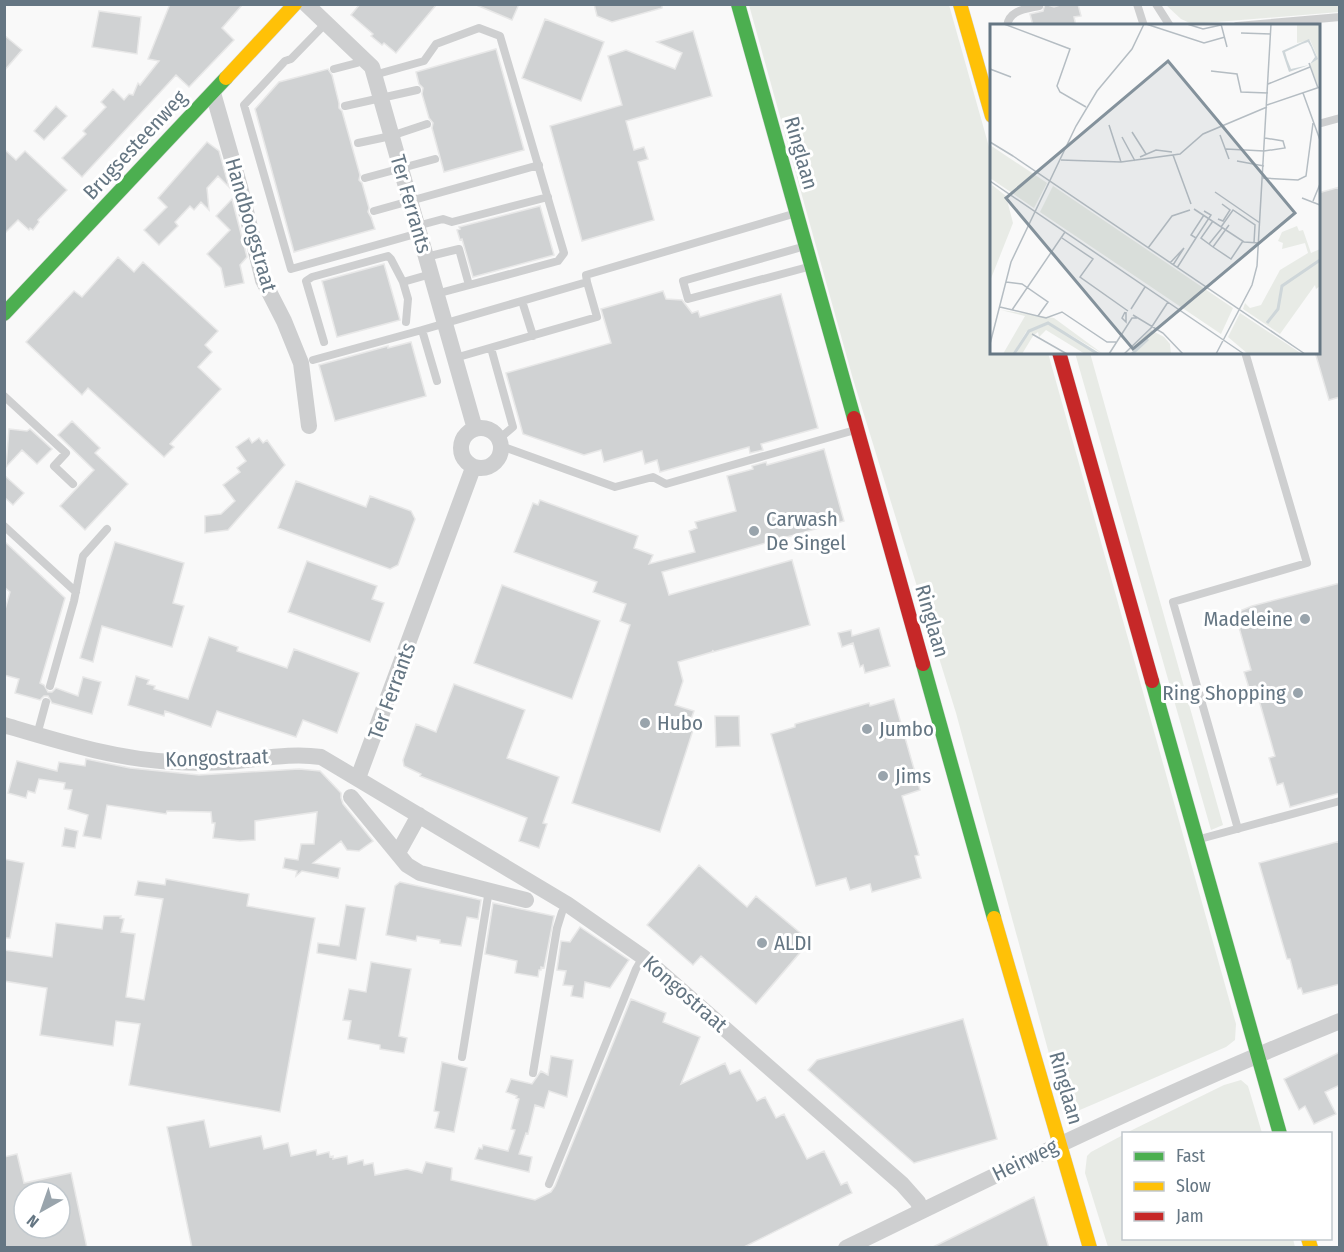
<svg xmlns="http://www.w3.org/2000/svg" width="1344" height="1252" font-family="'Fira Sans Condensed',sans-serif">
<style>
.green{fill:#e8ebe6}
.building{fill:#d0d2d3;stroke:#e8e8e8;stroke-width:1.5;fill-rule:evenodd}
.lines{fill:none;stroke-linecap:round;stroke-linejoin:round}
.fast-casing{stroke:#d5d6d7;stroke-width:15}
.slow-casing{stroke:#d5d6d7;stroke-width:15}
.jam-casing{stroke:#d5d6d7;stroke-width:15}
.lane{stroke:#cecfd0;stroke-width:8}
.street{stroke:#cecfd0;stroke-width:16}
.fast{stroke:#4caf50;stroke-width:14}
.slow{stroke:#ffc107;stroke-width:14}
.jam{stroke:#c62828;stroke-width:14}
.poi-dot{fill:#99a4ac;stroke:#fff;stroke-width:2}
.labels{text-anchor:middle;stroke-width:6;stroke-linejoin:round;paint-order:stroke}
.street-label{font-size:21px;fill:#657683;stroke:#fff}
.poi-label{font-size:21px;fill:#657683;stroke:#fff;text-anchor:start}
.inset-river{fill:none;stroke:#ced6d9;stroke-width:3}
.inset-road{fill:none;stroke:#b5bdc3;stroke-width:1.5}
.view{fill:#84929c;fill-opacity:0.15;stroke:#84929c;stroke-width:3}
.inset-edge{fill:none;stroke:#657683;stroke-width:3}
</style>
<rect width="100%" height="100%" fill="#f9f9f9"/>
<path class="green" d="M1339,4V12L1192,24L1181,19L1166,5Z
M749,5H949L991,154L992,352L1048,353L1236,1024L1235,1040L1226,1047L1066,1116L956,713L853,379Z
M1075,353H1090L1223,825L1211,830Z
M1241,1080L1248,1086L1262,1133H1126L1224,1085Z
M1123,1135L1124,1238L1293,1239L1295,1247H1108L1085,1173L1087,1156L1091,1152Z"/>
<path class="building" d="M170,4H243L222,28L234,40L189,87L176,75L82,177L62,158L86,134L83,131L106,107L101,102L113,89L124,100L129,94L133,95L138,83L140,85L159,61L148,59Z
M360,4H437L396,53L384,43L382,45L371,36L373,34L351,15Z
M474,4H519L512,20Z
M594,4H662V8L612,22L597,16Z
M1045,4L1054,7L1063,4H1078L1081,16L1074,17L1076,26H1033L1030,14L1043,11Z
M99,11L141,17L137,54L92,47Z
M545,19L604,42L581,101L522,78Z
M693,31L712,96L626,121L634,150L644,147L648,159L638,162L654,220L582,241L550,126L622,105L608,56L626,50L675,69L682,53L657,42Z
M4,35L22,50L4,71Z
M496,49L524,150L444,172L432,128L433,123L429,118L422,94L423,88L419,84L416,72Z
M328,69L332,75L339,103V108L342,111L360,175L359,180L362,183L369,208L368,212L371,217L375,229L294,252L255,109L279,82Z
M56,106L67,116L44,140L34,131Z
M207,142L219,151L229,187L218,176L207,188L209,210L201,202L194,210L190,206L175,222L178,226L159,245L144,230L167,207L158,198Z
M4,149L16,160L25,151L67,190L38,220L39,222L33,230L30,228L29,230L18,220L4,234Z
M1340,187V397L1329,400L1315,352H1318V193Z
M232,199L247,257L240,265L244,283L225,287L221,268L207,254L230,230L216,216Z
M540,206L554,255L473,277L462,239L460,240L457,230L460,229L459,227Z
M118,257L134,272L143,262L218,331L205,345L212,352L198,367L221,389L170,444L174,447L164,457L88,388L82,395L26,342L74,291L82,297Z
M384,264L400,320L337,337L322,281Z
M663,291L666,299L682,300L692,313L698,311L700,317L781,294L818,428L761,444L763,450L750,453L749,447L660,472L657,460L645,464L642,451L604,462L601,450L584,455L523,434L506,373L611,343L601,309Z
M411,342L426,396L335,421L319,365L388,346V348Z
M72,421L100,448L95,453L128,484L85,530L60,506L94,470L58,435Z
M9,429L27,431L30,429L52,449L37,464L22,450L6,467Z
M249,438L252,443L259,438L263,443L267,440L285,465L228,530L205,533V516L221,514L235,501L223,485L240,472L237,468L246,461L236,447Z
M824,449L844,521L662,572L669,595L792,560L810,625L713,652V650L712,652L678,662L683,681L675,705L694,711L690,722L695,724L660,832L572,803L630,625L620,621L626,604L593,592L597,582L514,552L533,503L538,505L540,500L638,536L634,548L653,555L649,564L695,552L689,531L697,528L695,522L736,511L727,476L753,469L752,466L766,462L767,465Z
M4,475L24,493L13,505L4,497Z
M296,481L366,507L370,496L411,511L415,519L398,565L390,569L278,528Z
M4,541L65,598L40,683L44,685L48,692H52L56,688L78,696L83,677L101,682L92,714L52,703L48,696H44L40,700L15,693L19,679L4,675V613L10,592L4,587Z
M115,542L184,563L173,603L184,606L172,647L102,626L93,662L80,658Z
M307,561L377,586L372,599L384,603L370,642L288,612Z
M1340,583V793L1290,807L1283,783L1277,785L1269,758L1275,756L1255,686L1249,688L1244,672L1251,670L1235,613L1252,606Z
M502,585L600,621L572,699L474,663Z
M879,628L890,666L865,673L863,665L860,667L853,643L842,647L838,633L851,630L852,636Z
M209,637L238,647L237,651L287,668L294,649L359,673L337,733L303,720L296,737L217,711L211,727L165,711L164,716L128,705L136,676L149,680L147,684L155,686L154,689L188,699Z
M454,684L525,710L507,758L559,777L543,823L547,824L539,848L519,841L527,818L420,776L421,774L404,766L403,760L416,724L436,732Z
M894,699L920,790L902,796L919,855L915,856L921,878L872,892L870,884L850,890L846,878L816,886L771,734L795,727V724L869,703L870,706Z
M715,716H739L740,746L716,747Z
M86,759L130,768L199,775L299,769L320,771L341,793V798L343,804L373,841L359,851L347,850L341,841L313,863L340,868L338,878L302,871L296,876L297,871L283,868L285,858L298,860L301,844H314L317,812L255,821V840L240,841L213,838L215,823H212L211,812L167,811L166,814L107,805L101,839L83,836L88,815L68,809L72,790L64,789L65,783L39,779L35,793L28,791L26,798L8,793L17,761L57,771L59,762L85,766Z
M65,828L78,831L75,848L62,846Z
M1340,841V984L1303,994L1301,988L1298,989L1290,959H1287L1259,863Z
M4,859L24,863L10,938H4Z
M699,865L747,907L756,896L810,941L756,1004L701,956L693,965L647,925Z
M166,879L249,894L247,906L315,918L280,1112L129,1085L140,1024L116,1021L113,1046L40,1035L47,988L4,981V950L52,957L56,923L102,929L104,916H121L120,918L124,919L121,932L135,934L126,997L144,1000L163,899L135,895L138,881L165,885Z
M400,882L481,900L478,919L467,917L461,946L440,943V940L417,936L416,941L386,935L395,886Z
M493,903L554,916L544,968L541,967V970H539L538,977L515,973L517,961L485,954Z
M346,905L365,908L356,960L317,953L318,943L339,946Z
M580,927L629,960L610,988L585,982L583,998L571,996L573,986L563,985L566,971L557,970L561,941L570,942Z
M371,962L411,969L399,1036L407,1038L404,1053L380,1049V1045L348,1039L351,1021L343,1020L349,989L366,992Z
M631,999L666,1013L663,1022L700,1037L681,1084L725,1063L730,1074L740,1070L757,1101L765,1097L776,1118L784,1114L807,1159L824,1151L841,1185L847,1182L852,1193L742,1248H192L167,1127L204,1120L210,1147L261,1136L264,1149L288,1143L291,1156L316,1150L317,1155L329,1152L330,1157L333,1156V1159L347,1156L348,1164L363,1160L364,1165L373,1163L375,1175L407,1169L422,1173L426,1162L452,1168L451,1180L535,1200L551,1192L555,1186Z
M963,1019L997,1139L914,1163L808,1070L817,1060Z
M1340,1052V1085L1325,1092L1336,1114L1314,1124L1305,1106L1299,1110L1284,1079Z
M551,1056L573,1060L567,1097L549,1091L544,1108L535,1105L528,1134L526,1133L519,1154L532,1157L529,1172L475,1159L479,1148L482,1149L483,1145L508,1151L515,1130L511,1129L519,1099L516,1098L517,1096L506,1092L511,1079L532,1084L541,1071L548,1075Z
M442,1062L467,1068L454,1132L435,1128L439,1112L434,1111Z
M17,1154L24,1183L71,1173L87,1248H4V1157ZM24,1192H60V1228H24Z
M1034,1197L1049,1248H931L1004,1212Z"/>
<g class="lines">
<defs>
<path id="fast" d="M738,4L854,418
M4,314L226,78
M923,664L994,918
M1152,681L1280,1134"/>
<path id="slow" d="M960,4L992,116
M226,78L295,4
M994,918L1090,1248
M1308,1238L1311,1248"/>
<path id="jam" d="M1059,352L1152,681
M854,418L923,664"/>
</defs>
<use href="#fast" class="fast-casing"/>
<use href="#slow" class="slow-casing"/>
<use href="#jam" class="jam-casing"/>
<path class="lane" d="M1137,4L1144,26
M1156,4L1170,26
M326,23L291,59L285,61L244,105L291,269L419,233
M1007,26C1009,10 1026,9 1039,6
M1237,26L1340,17
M334,69L357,63L361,57
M374,75L424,61L436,44L479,28L500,36L564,253L558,261L436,294
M345,106L417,90
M1318,124L1340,118
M358,143L391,136L427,124
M365,178L435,159
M374,211L539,165
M417,226L443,219L452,222L548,197
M802,247L683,281L688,299L808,267
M426,257L459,249L469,285
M587,282L586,275L793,214
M522,301L533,336
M406,322L408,299L403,282L431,274
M324,342L306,281L312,277L388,256L391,259L403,282
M491,348L513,427L499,439
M313,360L422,330
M437,381L422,330L587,282L597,317L455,358
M4,396L66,453L54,466L73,484
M501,446L615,487L653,477L666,484L855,430
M4,526L76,592
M50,686L74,601L83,556L107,529
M37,735L46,702
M1238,829L1173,602L1307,563L1245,352
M1200,839L1340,801
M462,1057L489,890
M533,1073L557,928L562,912L567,904
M549,1184L636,969L643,957"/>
<path class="street" d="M306,4L372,67L475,429
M213,93L240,187L263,280L284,321L301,363L309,426
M461 448a20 20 0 1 1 40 0a20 20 0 1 1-40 0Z
M4,725C58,741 118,760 175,762C191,763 209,763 225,762C257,760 289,752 321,757L567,904L643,957L902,1184L918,1202L921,1211
M358,778L473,468
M351,797L407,865L420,873L526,900
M398,853L419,815
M846,1248C1009,1168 1172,1089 1340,1021"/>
<use href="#fast" class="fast"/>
<use href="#slow" class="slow"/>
<use href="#jam" class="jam"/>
</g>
<g class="poi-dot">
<circle cx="754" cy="531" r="6"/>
<circle cx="1305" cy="619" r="6"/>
<circle cx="1298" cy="693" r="6"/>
<circle cx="645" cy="723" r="6"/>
<circle cx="867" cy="729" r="6"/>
<circle cx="883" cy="776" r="6"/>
<circle cx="762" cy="943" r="6"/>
</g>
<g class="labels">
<g class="street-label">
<text transform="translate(135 145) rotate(-47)" y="7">Brugsesteenweg</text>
<text transform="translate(801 153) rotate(74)" y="7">Ringlaan</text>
<text transform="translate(411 204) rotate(74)" y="7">Ter Ferrants</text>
<text transform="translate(251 225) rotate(74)" y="7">Handboogstraat</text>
<text transform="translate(932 621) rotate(74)" y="7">Ringlaan</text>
<text transform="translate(392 691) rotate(-70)" y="7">Ter Ferrants</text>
<text transform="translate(217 758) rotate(-2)" y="7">Kongostraat</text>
<text transform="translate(685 994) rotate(41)" y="7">Kongostraat</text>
<text transform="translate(1066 1088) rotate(74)" y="7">Ringlaan</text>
<text transform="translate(1025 1160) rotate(-26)" y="7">Heirweg</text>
</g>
<g class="poi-label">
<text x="766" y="526">Carwash<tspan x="766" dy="24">De Singel</tspan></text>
<text x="1293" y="626" text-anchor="end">Madeleine</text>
<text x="1286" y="700" text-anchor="end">Ring Shopping</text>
<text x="657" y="730">Hubo</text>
<text x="879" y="736">Jumbo</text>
<text x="895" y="783">Jims</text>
<text x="774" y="950">ALDI</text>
</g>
</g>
<g transform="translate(990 24)">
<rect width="330" height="330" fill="#f9f9f9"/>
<path d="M307,0H330L328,62L320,40L327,32L320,16L307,19ZM0,121L57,159L44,184L0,154ZM2,161L16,172L23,199L0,257ZM63,162L243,284L231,310L50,188ZM307,202L309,207L313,206L321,229L330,225V262L326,265L325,261L290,310L253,285L255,279L260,284L271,281L290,246L318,229L315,219L292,225L293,219L288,217L292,208ZM11,286L64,294L113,330L58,298L36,308L23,330H13L35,292ZM250,289L312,330H258L238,313ZM59,300L68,303L106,330H95L56,306L49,313L48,308L43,312L32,330H26L39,308ZM161,306L174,313L180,320L181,330H144L159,312L135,330Z" fill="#e8ebe6"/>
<path d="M319,15L328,35L320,40L325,33L321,23L318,18L312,20L295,28L297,35L301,45L319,41L299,48L292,27Z" fill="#ced6d9"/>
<path class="inset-river" d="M277,299L288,285L292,262L330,236M24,330L39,307L58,299L108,330M142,330L158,315"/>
<path class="inset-road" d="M14,0L80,25L67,62L70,68L96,83M156,0L214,19L235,13M197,0L213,5L231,1M231,0L237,23M251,9L281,10M319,39L328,64M0,45L21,53M221,47L247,50L251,68L278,69M278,60L320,43M313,69L330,116M277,81L330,63M119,101L131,138M142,108L156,130M230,111L239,135M132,113L145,137M0,118L23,132M236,125L274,127M274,127L295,124L293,117L275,114M20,130L315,330M183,131L201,180M150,133L166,126L182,128M71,136L131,138L190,130L213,110L277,83M247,137L274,142M273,154L308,156L316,152L323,99M0,157L254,330M225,168L270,199M312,174L330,181M323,177L330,160M204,185L254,218L269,219M214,187L221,191L206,214L201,211L214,191M228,195L233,197L240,186L232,180M223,197L211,214L223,223L241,235L253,217M231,203L243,186L265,201L264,219M72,214L103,235L90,253L138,287M219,220L232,204M223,223L239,201M158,224L182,192L200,186M180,239L194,224L183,241M187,244L206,214M16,258L32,260L58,278L48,292M10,283L56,294L72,288L117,318H126M141,285L155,263M22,286L75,208M135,288L132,294L136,298V288M143,291L173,309L193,330M42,310L77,330M0,320L21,238L86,102L107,67L142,25L154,0M119,330L142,294H147M134,330L161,304L178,278M226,330L262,261L267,242L281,0"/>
<path class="view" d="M178,37L305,189L143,325L16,174Z"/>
<rect width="330" height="330" class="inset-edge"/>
</g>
<rect width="1344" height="1252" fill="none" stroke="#657683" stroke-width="12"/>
<rect x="1122" y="1132" width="210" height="108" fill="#ffffff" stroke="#c1c8cd" stroke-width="1.5"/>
<rect x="1134" y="1152" width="30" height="9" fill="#4caf50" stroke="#c1c8cd" stroke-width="1.5"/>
<text x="1176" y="1162" font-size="18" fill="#657683">Fast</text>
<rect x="1134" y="1182" width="30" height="9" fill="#ffc107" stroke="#c1c8cd" stroke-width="1.5"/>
<text x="1176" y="1192" font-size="18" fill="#657683">Slow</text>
<rect x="1134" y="1212" width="30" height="9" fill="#c62828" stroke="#c1c8cd" stroke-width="1.5"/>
<text x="1176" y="1222" font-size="18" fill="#657683">Jam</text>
<g transform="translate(42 1210) rotate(220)"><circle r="28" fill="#ffffff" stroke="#c1c8cd" stroke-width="1.5"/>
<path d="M0-4.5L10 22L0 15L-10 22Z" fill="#99a4ac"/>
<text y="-9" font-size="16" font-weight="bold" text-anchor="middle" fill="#657683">N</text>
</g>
</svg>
